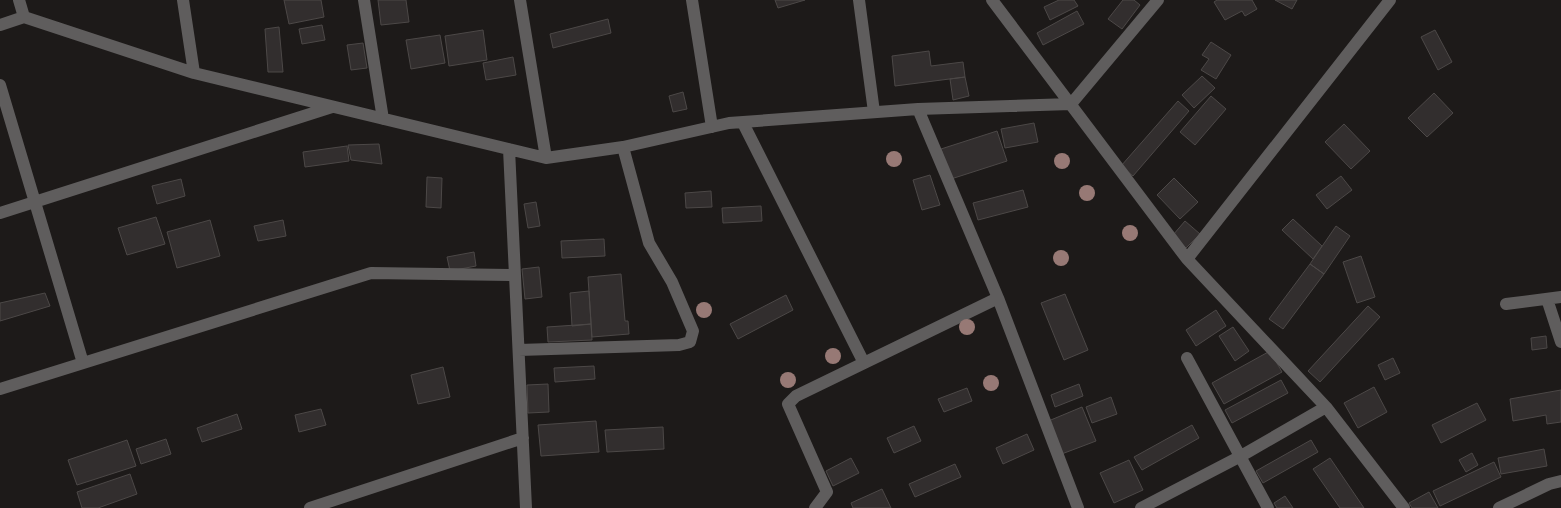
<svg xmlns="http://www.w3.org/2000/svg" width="1561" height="508" font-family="Ubuntu,sans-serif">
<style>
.building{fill:#322e2e;stroke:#4c4847}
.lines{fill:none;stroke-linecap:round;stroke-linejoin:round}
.street{stroke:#5f5d5d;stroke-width:12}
.tree{fill:#977975}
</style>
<rect width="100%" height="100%" fill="#1d1a19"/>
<path class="building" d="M284,0H321L324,17L289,24Z
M378,0H406L409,22L381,25Z
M775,0H805L778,8Z
M1059,0H1074L1078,6L1050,20L1044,7Z
M1123,0H1134L1140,5L1122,29L1108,19Z
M1217,0H1252L1257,9L1245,16L1242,11L1225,20L1214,2Z
M1275,0H1297L1292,9Z
M1077,11L1084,24L1043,45L1037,33Z
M608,19L611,33L553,48L550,34Z
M322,25L325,40L302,44L299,29Z
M279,27L283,72H268L265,29Z
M483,30L487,60L449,66L445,36Z
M1435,30L1452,62L1438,70L1421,37Z
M440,35L445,63L411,69L406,40Z
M1211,42L1231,55L1216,79L1201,70L1209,59L1202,55Z
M363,43L367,68L351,70L347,45Z
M929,51L931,66L963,62L965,77L895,86L892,56Z
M513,57L516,75L486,80L483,63Z
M1202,76L1215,88L1194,108L1182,95Z
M965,77L969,96L953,100L950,79Z
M683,92L687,109L673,112L669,96Z
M1434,93L1453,113L1427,137L1408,118Z
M1211,96L1226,109L1195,145L1180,132Z
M1178,101L1189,111L1133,176L1121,166Z
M1034,123L1038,142L1005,148L1001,129Z
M1344,124L1370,151L1351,169L1325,142Z
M997,131L1007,161L951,179L941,149Z
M379,144L382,164L351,160L348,145Z
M347,146L349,161L305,167L303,152Z
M930,175L940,205L922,210L913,180Z
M1341,176L1352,190L1327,209L1316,195Z
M427,177L442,178L441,208L426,207Z
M1174,178L1198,202L1180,219L1157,195Z
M181,179L185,196L157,204L152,186Z
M1023,190L1028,207L978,220L973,203Z
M711,191L712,207L686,208L685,193Z
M536,202L540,226L528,228L524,204Z
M761,206L762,221L723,223L722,208Z
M156,217L165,244L127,255L118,228Z
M1293,219L1322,246L1313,259L1282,230Z
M210,220L220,256L177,268L167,232Z
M283,220L286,236L258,241L254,226Z
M1185,221L1200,234L1186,248L1173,235Z
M1336,226L1350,236L1324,274L1310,264Z
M604,239L605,256L562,258L561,241Z
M474,252L476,266L450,271L447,257Z
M1361,256L1375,297L1357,303L1343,262Z
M1310,264L1324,274L1283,329L1269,319Z
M539,267L542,297L525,299L522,269Z
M621,274L625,321H628L629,334L592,337L588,277Z
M589,291L591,324L572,326L570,293Z
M45,293L50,306L0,321V303Z
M1065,294L1088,350L1064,360L1041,303Z
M786,295L793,310L738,339L730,324Z
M1368,306L1380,317L1320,382L1308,371Z
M1216,310L1226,326L1196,346L1186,330Z
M591,324L592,340L548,342L547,327Z
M1233,327L1249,351L1235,361L1219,336Z
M1546,336L1547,348L1532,350L1531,338Z
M1270,351L1282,372L1224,404L1212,383Z
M1393,358L1400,373L1385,380L1378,365Z
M594,366L595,379L555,382L554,368Z
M443,367L450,397L418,404L411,375Z
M1281,380L1288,393L1232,423L1225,410Z
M548,384L549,412L528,413L527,385Z
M1079,384L1083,396L1055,407L1051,395Z
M1374,387L1387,412L1358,428L1344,403Z
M967,388L972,401L944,412L938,399Z
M1561,390V422L1547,424L1546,415L1513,421L1510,399Z
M1111,397L1117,414L1092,423L1086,407Z
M1477,403L1486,420L1441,443L1432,425Z
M1082,407L1096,441L1059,455L1046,422Z
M321,409L326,425L299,432L295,415Z
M237,414L242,429L202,442L197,428Z
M596,421L599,452L541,456L538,425Z
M1192,425L1199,438L1142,470L1134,457Z
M914,426L921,441L894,453L887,438Z
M663,427L664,449L607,452L605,430Z
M1027,434L1034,450L1003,464L996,448Z
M166,439L171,454L141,464L136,449Z
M127,440L136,466L77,485L68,460Z
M1311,440L1318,452L1263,483L1256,471Z
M1544,449L1547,466L1501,474L1498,458Z
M1472,453L1478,465L1466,472L1459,460Z
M851,458L859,473L833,486L826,471Z
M1330,458L1364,508H1340L1313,469Z
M1129,460L1143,490L1114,503L1100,473Z
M1494,462L1501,477L1440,506L1433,491Z
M955,464L961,477L915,497L909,484Z
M130,474L137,494L98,508H82L77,492Z
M882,489L891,508H853L851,503Z
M1429,492L1438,508H1412L1409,503Z
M1285,496L1293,508H1277L1274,503Z"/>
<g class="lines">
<path class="street" d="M19,0L24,17
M183,0L194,73
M364,0L383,119
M520,0L546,158
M692,0L712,127
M859,0L874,112
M992,0L1187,259L1326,407L1404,508
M0,25L24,17L194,73L546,158L623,147L729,123L918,109L1071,104L1158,0
M0,85L83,363
M918,109L998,298L1078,508
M743,123L864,363
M509,149L526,508
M0,213L332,107
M1187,259L1390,0
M1547,299L1561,342
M1506,304L1561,297
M519,350L679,345L690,342L693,331L672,282L649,243L623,147
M1187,358L1268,508
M0,389L371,273L515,275
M310,508L523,438
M815,508L827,492L788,404L796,396L998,298
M1141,508L1241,456L1326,407
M1499,508L1549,484L1561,481"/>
</g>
<g class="tree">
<circle cx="894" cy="159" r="8"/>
<circle cx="1062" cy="161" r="8"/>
<circle cx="1087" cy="193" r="8"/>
<circle cx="1130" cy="233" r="8"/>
<circle cx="1061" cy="258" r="8"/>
<circle cx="704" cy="310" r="8"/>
<circle cx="967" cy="327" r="8"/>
<circle cx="833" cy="356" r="8"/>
<circle cx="788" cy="380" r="8"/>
<circle cx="991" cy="383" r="8"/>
</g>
</svg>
